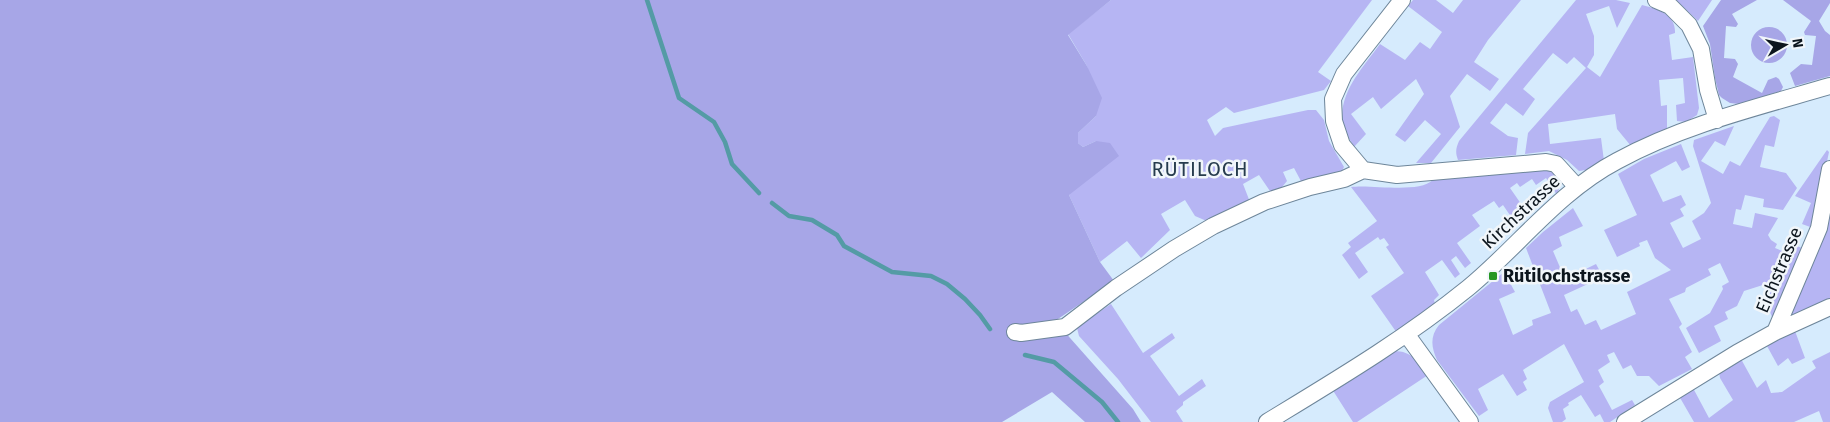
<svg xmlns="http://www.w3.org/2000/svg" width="1830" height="422" font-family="'Fira Sans',sans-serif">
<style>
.green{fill:#b6b5f3}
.forest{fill:#a7a6e7}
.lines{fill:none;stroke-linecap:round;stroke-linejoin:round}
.stream{stroke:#549ba5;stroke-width:4.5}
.minor-casing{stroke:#6e869a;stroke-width:18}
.minor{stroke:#fff;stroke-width:16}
.poi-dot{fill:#259623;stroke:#f1f6fa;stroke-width:2}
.labels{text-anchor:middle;stroke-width:5;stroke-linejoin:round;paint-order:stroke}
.street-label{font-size:18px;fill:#0c151d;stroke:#f1f6fa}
.poi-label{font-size:18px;font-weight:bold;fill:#0c151d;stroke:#f1f6fa;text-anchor:start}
.quarter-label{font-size:20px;letter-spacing:1px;fill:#273c4e;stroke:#f1f6fa}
</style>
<rect width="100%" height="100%" fill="#d6ebfd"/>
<path class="green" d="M1111,0H1372L1318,72L1331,81L1324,90L1234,113L1226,107L1207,120L1215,136L1223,128L1308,110H1316L1324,120L1329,141L1344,167L1342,171L1302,183L1294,168L1283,172L1287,181L1278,192L1272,194L1259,175L1243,184L1250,202L1209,222L1195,216L1185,200L1161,214L1170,230L1141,258L1127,241L1100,262L1069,195L1096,141L1083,147L1078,143V133L1096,116L1087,66L1068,34Z
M1413,0H1436L1453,13L1463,0H1521L1488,40L1474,62L1499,79L1490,91L1467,74L1450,96L1460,127L1431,163H1416L1441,134L1425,120L1405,142L1395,135L1424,94L1416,79L1381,109L1373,97L1351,114L1366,134L1354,147C1351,141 1346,135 1344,129C1335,96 1362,69 1380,44L1405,60L1420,42L1430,49L1442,32L1408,6Z
M1576,0H1616L1630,3L1617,28L1609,6L1586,14L1594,36V55L1587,67L1600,77L1642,5C1657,9 1676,14 1675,33L1669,35L1672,60L1693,57L1699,108L1697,115L1686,122L1677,121L1676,105L1685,103L1683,78L1659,80L1661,106L1667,105V132L1631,146L1617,129L1615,114L1548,124L1550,144L1601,138L1604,161L1586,170L1579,171L1567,160L1549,151L1525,154L1528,133L1586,68L1574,57L1567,64L1553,53L1523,89L1535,99L1523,116L1506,103L1490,123L1508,136L1518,138L1516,155L1458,160C1455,152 1456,148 1459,141Z
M1676,0H1712L1698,21Z
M1774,116L1780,120L1774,147L1765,145L1760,167L1786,173L1797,188L1783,210L1763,207L1764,199L1745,195L1741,210L1736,209L1733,224L1752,228L1755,213L1778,218L1768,235L1771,240L1777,244L1775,248L1787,253L1791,244L1805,249L1777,317H1772L1767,304L1773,301L1766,284L1744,291L1737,306L1725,312L1728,319L1714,326L1721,341L1699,353L1686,328L1710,313L1723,289L1722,286L1729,282L1720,263L1708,269L1711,275L1686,288L1685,292L1669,299L1682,324L1679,327L1692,352L1685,357L1692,369L1659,386L1649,376H1637L1631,365L1623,369L1614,352L1607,355L1610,362L1598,370L1604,382L1599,386L1612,410L1632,400L1635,405L1610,422H1604L1600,414L1595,417L1581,395L1568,403L1569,405L1563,409L1566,419L1562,422H1553L1548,408L1550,402L1584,382L1564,344L1523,370L1527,379L1523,382L1527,390L1517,396L1503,374L1478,389L1488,410L1479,416L1437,360C1431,347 1430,336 1439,325L1504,272L1515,292L1499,299L1513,335L1533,325L1532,320L1551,313L1526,248L1543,232L1573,208L1583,226L1559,237L1562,246L1553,251L1565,279L1596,264L1603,277L1564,295L1571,312L1577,309L1585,325L1596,320L1601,330L1636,314L1627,292L1671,270L1655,258L1647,240L1639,243L1640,246L1617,257L1604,230L1637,215L1618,174L1644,159L1681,144L1690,167L1682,171L1676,161L1650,175L1663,202L1681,195L1686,205L1680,209L1684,216L1670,223L1683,248L1701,239L1692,221L1704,213L1711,203L1693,146L1694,140L1734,126L1725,146L1715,141L1701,161L1723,174L1730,161L1740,166L1770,117Z
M1827,150L1829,152L1813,228L1802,224L1811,203L1795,196Z
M1547,170L1554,172L1561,182L1557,195L1546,178L1536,185L1532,179L1520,187L1517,183L1510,188L1528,214L1516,224L1503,205L1499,208L1494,201L1472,215L1480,226L1457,243L1471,263L1465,268L1456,256L1451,260L1460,274L1455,278L1442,260L1425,272L1439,295L1434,300L1435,304L1397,333L1371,296L1404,273L1386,247L1389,245L1384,238L1380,240L1378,237L1355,253L1368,272L1359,279L1342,255L1351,247L1348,243L1377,221L1351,187C1371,184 1418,194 1433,180Z
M1830,205V302L1790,319V311Z
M1111,304L1143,353L1172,333L1175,338L1150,356L1179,396L1202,379L1206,386L1183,402V405L1176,411L1183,422H1151L1118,379L1079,336L1077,328L1080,325Z
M1795,331L1805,358L1792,364L1788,358L1778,366L1767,346L1779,338Z
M1394,351C1412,351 1419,362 1428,375L1357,422H1353L1332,389Z
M1830,352V422H1823L1819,411L1794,422H1694L1679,396L1693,388L1709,418L1733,400L1720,378L1719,371L1741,359L1757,388L1766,380L1771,393L1782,392L1816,368L1812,361Z"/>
<path class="forest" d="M0,0H1111L1068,35L1087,66L1102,98L1096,116L1078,133V143L1083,147L1096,141L1110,143L1119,156L1069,195L1100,262L1114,281L1055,321L1133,409L1141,422H1085L1052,392L1002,422H0Z
M1721,0H1757L1732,14L1738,24L1736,27L1726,26L1724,58L1735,59L1738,64L1733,77L1762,93L1768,80L1776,77L1779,79L1783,87L1781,91L1739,104L1730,103L1722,98L1719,95L1715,78L1710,44L1703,26Z
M1783,0H1830V3L1819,21L1825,31L1830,35V76L1795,86L1790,73L1801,64L1812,65L1816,36L1805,35L1804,32L1811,21Z
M1751 45a18 18 0 1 1 36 0a18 18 0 1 1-36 0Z"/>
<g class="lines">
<path class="stream" d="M647,0L679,98L714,122L725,142L732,164L759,193
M772,203L789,216L812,220L837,235L844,246L892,272L931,276L947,284L965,299L980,315L990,329
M1025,355L1054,362L1102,402L1118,422"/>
<defs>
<path id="minor" d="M1656,0L1670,6L1689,25L1701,49L1708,90L1717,120
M1363,170L1342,145L1334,121L1333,99L1344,74L1402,0
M1015,332L1021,333L1065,327L1116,288L1174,249L1213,226L1264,202L1310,187L1344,179L1363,170L1397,175L1546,162L1556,164L1577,187
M1775,332L1819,228L1830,169
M1407,335L1470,422
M1267,422C1336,380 1405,339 1468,288C1518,247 1558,192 1617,161C1683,125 1758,107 1830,86
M1625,422L1737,353L1775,332L1830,307"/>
</defs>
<use href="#minor" class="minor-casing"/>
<use href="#minor" class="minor"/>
</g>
<rect class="poi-dot" x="1488" y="271" width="10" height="10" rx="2.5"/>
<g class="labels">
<g class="street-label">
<text transform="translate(1521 212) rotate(-43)" y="6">Kirchstrasse</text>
<text transform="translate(1779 270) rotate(-67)" y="6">Eichstrasse</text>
</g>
<g class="poi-label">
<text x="1503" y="282">Rütilochstrasse</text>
</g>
<g class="quarter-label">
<text x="1200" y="176">RÜTILOCH</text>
</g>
</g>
<g transform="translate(1785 45) rotate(81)" stroke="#f1f6fa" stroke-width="4" paint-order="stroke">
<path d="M0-4L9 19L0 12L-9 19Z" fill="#0c151d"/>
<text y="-8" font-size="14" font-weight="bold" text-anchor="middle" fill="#0c151d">N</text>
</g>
</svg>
